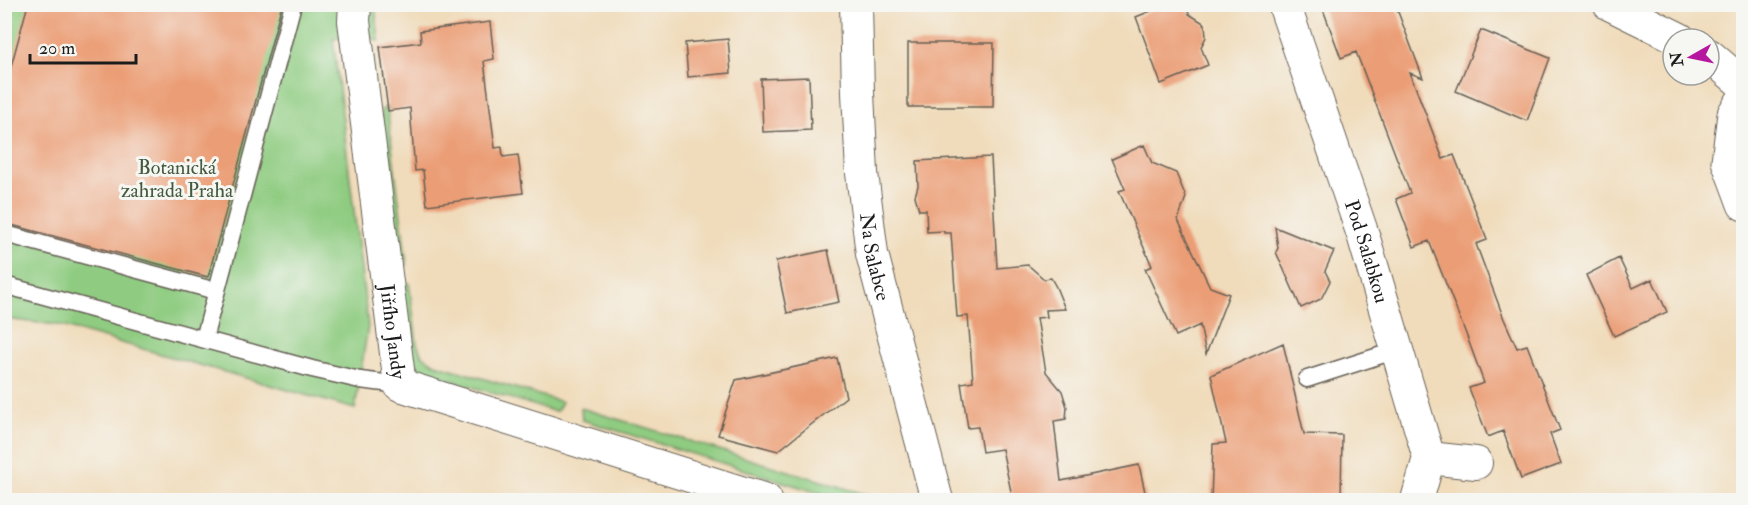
<svg xmlns="http://www.w3.org/2000/svg" width="1748" height="505" font-family="'IM FELL Double Pica',serif">
<style>
.green{fill:#8fcc81;stroke:#56744e;stroke-width:1.5}
.building{fill:#eb9e76}
.lines{fill:none;stroke-linecap:round;stroke-linejoin:round}
.lane-casing{stroke:#665f54;stroke-width:19}
.street-casing{stroke:#665f54;stroke-width:34}
.secondary-casing{stroke:#665f54;stroke-width:35}
.lane{stroke:#fff;stroke-width:16}
.street{stroke:#fff;stroke-width:32}
.secondary{stroke:#fff;stroke-width:33}
.labels{text-anchor:middle;stroke-width:6;stroke-linejoin:round;paint-order:stroke}
.park-label{font-size:20px;fill:#445a3f;stroke:#f6f6f2}
.street-label{font-size:20px;fill:#1c1c1c;stroke:#f6f6f2}
</style>
<rect width="100%" height="100%" fill="#f6f6f2"/>
<filter id="ink" filterUnits="userSpaceOnUse"><feTurbulence type="fractalNoise" baseFrequency=".0167" numOctaves="2"/><feDisplacementMap in="SourceGraphic" scale="12" xChannelSelector="R" yChannelSelector="G"/><feConvolveMatrix kernelMatrix="1 2 1 2 8 2 1 2 1" color-interpolation-filters="sRGB"/></filter>
<filter id="wash" filterUnits="userSpaceOnUse"><feTurbulence type="fractalNoise" baseFrequency=".008" numOctaves="4" result="noise"/><feDisplacementMap in="SourceGraphic" scale="24" xChannelSelector="R" yChannelSelector="G"/><feGaussianBlur stdDeviation="1.35" result="paint"/><feColorMatrix in="noise" values="0 0 0 0 0 0 0 0 0 0 0 0 0 0 0 0 0 1.4 0 .05"/><feComposite in="paint" operator="in"/></filter>
<g filter="url(#wash)">
<rect width="100%" height="100%" fill="#f0dcbb"/>
<path class="green" d="M5,5H348L349,37L333,39L368,326L355,409L58,325L5,319Z
M368,5H375L379,41L370,38Z
M387,107L407,265L398,263L381,110Z
M409,283L417,344L422,355L435,364L562,402L557,411H553L419,371L411,359L401,286Z
M581,408L884,500H842L582,420Z"/>
<g id="blocks">
<path class="building" d="M28,4H282L208,277L4,223V92Z
M1168,4H1185L1189,14L1205,24L1206,37L1201,47L1208,65L1161,84L1136,17Z
M1321,4H1395L1423,78L1410,73L1443,159L1454,155L1487,240L1476,244L1504,319L1517,348L1527,345L1560,430L1550,434L1561,464L1521,479L1503,431L1488,437L1469,388L1484,383L1466,334L1429,241L1414,247L1396,199L1410,193L1356,52L1341,58Z
M490,22L494,59L484,61L495,148L502,147L503,157L518,155L523,193L427,205L423,170L415,171L410,108L388,111L380,47L421,42L420,31Z
M1481,30L1550,58L1527,121L1456,91Z
M728,39L731,73L688,77L685,43Z
M908,43H994L993,107H908Z
M809,77L811,130L763,132L761,79Z
M1144,145L1152,163L1176,173L1186,197L1178,220L1210,287L1229,294L1206,354L1200,325L1176,336L1145,269L1152,266L1119,191L1125,189L1112,159Z
M991,157L997,268L1028,265L1044,279L1051,278L1056,287L1065,309L1046,310L1047,317L1037,318L1046,372L1062,391L1067,407L1066,419L1054,421L1061,481L1139,465L1147,501H1013L1002,449L982,452L978,427L968,428L961,383L973,381L968,316L957,317L951,233H944V231L927,232L926,210H919L915,196L918,186L917,161Z
M1275,227L1334,251L1325,271L1330,281L1321,299L1301,308L1276,252L1278,248Z
M828,250L839,302L787,313L776,261Z
M1619,258L1633,288L1652,279L1667,312L1614,336L1586,275Z
M1283,343L1304,434L1342,435L1341,501H1211L1213,444L1226,443L1211,375Z
M837,358L846,397L778,451L718,435L736,380Z"/>
</g>
</g>
<g filter="url(#ink)">
<use href="#blocks" fill-opacity="0" stroke="#665f54" stroke-width="1.5"/>
<g class="lines">
<defs>
<path id="lane" d="M9,235L216,291
M4,285L312,369L360,380L400,385
M204,339L293,4
M1307,379L1397,350"/>
<g id="street">
<path id="s1" d="M355,4L354,21L400,385L766,500"/>
<path id="s2" d="M856,4L858,93L862,173L872,254L937,500"/>
<path id="s3" d="M1284,4L1363,235L1429,458L1417,500"/>
<path d="M1609,4L1680,39"/>
<path d="M1709,55L1744,85"/>
<path d="M1429,458L1476,463"/>
</g>
<path id="secondary" d="M1744,99L1734,114L1728,161L1744,204"/>
</defs>
<use href="#lane" class="lane-casing"/>
<use href="#street" class="street-casing"/>
<use href="#secondary" class="secondary-casing"/>
<use href="#lane" class="lane"/>
<use href="#street" class="street"/>
<use href="#secondary" class="secondary"/>
</g>
</g>
<g class="labels">
<g class="park-label">
<text x="177" y="174">Botanická<tspan x="177" dy="23">zahrada Praha</tspan></text>
</g>
<g class="street-label">
<text dy="7" stroke="none"><textPath href="#s3" startOffset="261">Pod Salabkou</textPath></text>
<text dy="7" stroke="none"><textPath href="#s2" startOffset="254">Na Salabce</textPath></text>
<text dy="7" stroke="none"><textPath href="#s1" startOffset="330">Jiřího Jandy</textPath></text>
</g>
</g>
<rect width="1748" height="505" fill="none" stroke="#f6f6f2" stroke-width="24"/>
<g transform="translate(1691 57) rotate(261)"><circle r="28" fill="#f6f6f2" stroke="#9f9f9c" stroke-width="1.5"/>
<path d="M0-4.5L10 22L0 15L-10 22Z" fill="#b5179e"/>
<text y="-9" font-size="16" font-weight="bold" text-anchor="middle" fill="#1c1c1c">N</text>
</g>
<path d="M30 54v9h106v-9" fill="none" stroke="#1c1c1c" stroke-width="3"/>
<text x="39" y="54" font-size="18" fill="#1c1c1c" stroke="#f6f6f2" stroke-width="4.5" paint-order="stroke">20 m</text>
</svg>
